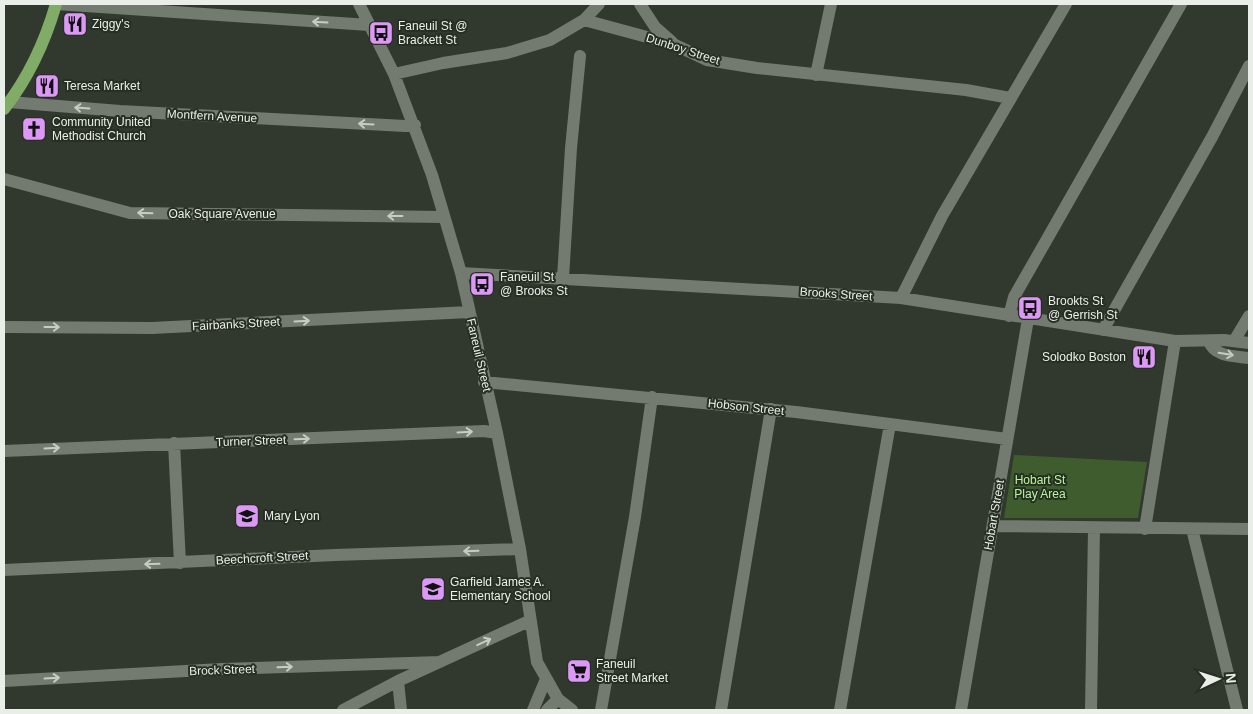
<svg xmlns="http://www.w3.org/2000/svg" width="1253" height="714" font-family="Helvetica,sans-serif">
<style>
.green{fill:#3f5c2f}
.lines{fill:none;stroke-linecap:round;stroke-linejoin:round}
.minor{stroke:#737b70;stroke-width:12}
.major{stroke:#80ac68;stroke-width:12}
.oneway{stroke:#c6ccc4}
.labels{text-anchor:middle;stroke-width:4;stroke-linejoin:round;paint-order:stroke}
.poi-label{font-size:12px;fill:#eaeee8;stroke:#272e24;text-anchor:start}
.street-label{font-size:12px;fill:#eaeee8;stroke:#272e24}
.park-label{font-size:12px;fill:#b7f698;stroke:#272e24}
</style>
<rect width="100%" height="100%" fill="#31382e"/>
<path class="green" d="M1014,455L1147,462L1138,518H1004Z"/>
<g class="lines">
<path class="minor" d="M56,4L369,25
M359,4L394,74L432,175L461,273L497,433L520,549L537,662L558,699L572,710
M640,4L655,27L672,42
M584,20L599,4
M394,74L443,63L507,53L550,40L584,20L673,44L707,60L757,68L966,90L1010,98
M816,75L831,4
M9,102L120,111L405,126L415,125
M4,179L130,213L444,217
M461,273L901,298L1175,341L1224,340L1249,343
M563,278L571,148L580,56
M901,298L942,216L1066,4
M1009,316L1014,297L1181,4
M4,327L152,328L469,312
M1103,330L1212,137L1249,66
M1209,341C1214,357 1235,356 1249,358
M1234,341L1249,316
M484,382L796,412L1007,439
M174,443L180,563
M4,451L484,431L497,433
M993,526L1249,529
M1145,529L1175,341
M1192,529L1237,710
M4,570L335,555L520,549
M4,681L222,669L440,662
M398,681L401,710
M343,710L398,681L529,621
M533,710L546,679
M547,710L558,699
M601,710L635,517L652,397
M721,710L771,409
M840,710L890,424
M961,710L1028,319
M1091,710L1094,529"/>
<path class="major" d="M4,109C29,77 45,42 56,4"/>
</g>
<defs><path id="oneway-shaft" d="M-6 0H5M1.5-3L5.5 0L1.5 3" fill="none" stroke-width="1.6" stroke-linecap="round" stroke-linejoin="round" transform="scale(1.25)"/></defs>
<g class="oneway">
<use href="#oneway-shaft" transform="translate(320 22) rotate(-177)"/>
<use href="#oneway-shaft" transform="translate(82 108) rotate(-176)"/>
<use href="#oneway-shaft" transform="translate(366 124) rotate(-177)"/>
<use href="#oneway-shaft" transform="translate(145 213) rotate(-178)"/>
<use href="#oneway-shaft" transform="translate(395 216) rotate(-180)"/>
<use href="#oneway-shaft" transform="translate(302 321) rotate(-3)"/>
<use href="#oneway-shaft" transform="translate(52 327)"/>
<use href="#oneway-shaft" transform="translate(1226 354) rotate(10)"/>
<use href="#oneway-shaft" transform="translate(465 432) rotate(-3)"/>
<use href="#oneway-shaft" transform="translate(302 439) rotate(-2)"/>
<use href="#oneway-shaft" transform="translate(52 448) rotate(-3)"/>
<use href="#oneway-shaft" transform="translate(471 551) rotate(178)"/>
<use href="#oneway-shaft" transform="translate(152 564) rotate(178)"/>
<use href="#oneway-shaft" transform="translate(484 642) rotate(-25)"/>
<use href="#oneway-shaft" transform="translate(285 667) rotate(-2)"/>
<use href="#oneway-shaft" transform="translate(52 678) rotate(-3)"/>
</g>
<defs>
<symbol id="restaurant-square" viewBox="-11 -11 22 22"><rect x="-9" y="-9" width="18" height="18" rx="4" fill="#db99f5" stroke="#272e24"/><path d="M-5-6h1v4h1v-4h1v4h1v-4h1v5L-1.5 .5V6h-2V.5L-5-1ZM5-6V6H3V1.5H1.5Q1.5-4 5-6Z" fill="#111"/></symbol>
<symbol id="bus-square" viewBox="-11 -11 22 22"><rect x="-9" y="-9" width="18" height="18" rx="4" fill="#db99f5" stroke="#272e24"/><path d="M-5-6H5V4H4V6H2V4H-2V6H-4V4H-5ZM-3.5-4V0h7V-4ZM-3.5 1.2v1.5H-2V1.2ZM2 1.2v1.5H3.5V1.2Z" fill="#111"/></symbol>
<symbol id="church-square" viewBox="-11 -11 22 22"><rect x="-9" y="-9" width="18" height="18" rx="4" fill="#db99f5" stroke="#272e24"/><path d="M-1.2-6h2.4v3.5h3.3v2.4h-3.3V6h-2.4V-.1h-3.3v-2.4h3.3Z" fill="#111"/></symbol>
<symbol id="school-square" viewBox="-11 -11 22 22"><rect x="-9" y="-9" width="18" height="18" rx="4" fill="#db99f5" stroke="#272e24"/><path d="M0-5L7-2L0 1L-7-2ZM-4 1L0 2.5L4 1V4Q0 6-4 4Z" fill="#111"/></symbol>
<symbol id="supermarket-square" viewBox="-11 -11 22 22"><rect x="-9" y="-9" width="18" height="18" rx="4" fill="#db99f5" stroke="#272e24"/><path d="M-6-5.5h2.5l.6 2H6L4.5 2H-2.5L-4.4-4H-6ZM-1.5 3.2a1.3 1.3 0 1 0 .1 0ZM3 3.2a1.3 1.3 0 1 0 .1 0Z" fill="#111"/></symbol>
</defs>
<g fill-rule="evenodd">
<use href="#restaurant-square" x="61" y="10" width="28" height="28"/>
<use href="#bus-square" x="367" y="19" width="28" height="28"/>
<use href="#restaurant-square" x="33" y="72" width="28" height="28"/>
<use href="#church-square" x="20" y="115" width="28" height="28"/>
<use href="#bus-square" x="468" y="270" width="28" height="28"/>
<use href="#bus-square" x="1016" y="294" width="28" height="28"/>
<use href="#restaurant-square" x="1130" y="343" width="28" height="28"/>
<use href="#school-square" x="233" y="502" width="28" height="28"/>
<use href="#school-square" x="419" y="575" width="28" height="28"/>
<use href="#supermarket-square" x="565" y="657" width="28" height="28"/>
</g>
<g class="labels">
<g class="poi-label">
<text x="92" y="28">Ziggy's</text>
<text x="398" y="30">Faneuil St @<tspan x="398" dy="14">Brackett St</tspan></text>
<text x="64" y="90">Teresa Market</text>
<text x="52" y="126">Community United<tspan x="52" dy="14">Methodist Church</tspan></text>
<text x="500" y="281">Faneuil St<tspan x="500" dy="14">@ Brooks St</tspan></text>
<text x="1048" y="305">Brookts St<tspan x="1048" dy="14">@ Gerrish St</tspan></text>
<text x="1126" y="361" text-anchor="end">Solodko Boston</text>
<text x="264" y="520">Mary Lyon</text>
<text x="450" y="586">Garfield James A.<tspan x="450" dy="14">Elementary School</tspan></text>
<text x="596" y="668">Faneuil<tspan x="596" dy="14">Street Market</tspan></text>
</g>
<g class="street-label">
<text transform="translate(683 49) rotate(18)" y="4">Dunboy Street</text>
<text transform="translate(212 116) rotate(3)" y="4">Montfern Avenue</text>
<text x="222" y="218">Oak Square Avenue</text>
<text transform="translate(836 294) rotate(4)" y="4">Brooks Street</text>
<text transform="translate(236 324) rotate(-3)" y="4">Fairbanks Street</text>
<text transform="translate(479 355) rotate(77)" y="4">Faneuil Street</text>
<text transform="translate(746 407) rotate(6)" y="4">Hobson Street</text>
<text transform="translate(251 441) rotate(-2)" y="4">Turner Street</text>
<text transform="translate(994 515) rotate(-80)" y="4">Hobart Street</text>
<text transform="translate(262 558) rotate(-3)" y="4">Beechcroft Street</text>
<text transform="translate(222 670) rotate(-2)" y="4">Brock Street</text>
</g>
<g class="park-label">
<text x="1040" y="484">Hobart St<tspan x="1040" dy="14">Play Area</tspan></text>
</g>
</g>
<rect width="1253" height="714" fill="none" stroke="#eaeee8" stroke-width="10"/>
<g transform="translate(1218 679) rotate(86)" stroke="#272e24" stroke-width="4" paint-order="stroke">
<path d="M0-4L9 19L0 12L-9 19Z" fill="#eaeee8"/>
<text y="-8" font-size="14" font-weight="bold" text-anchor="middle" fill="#eaeee8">N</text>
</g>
</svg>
